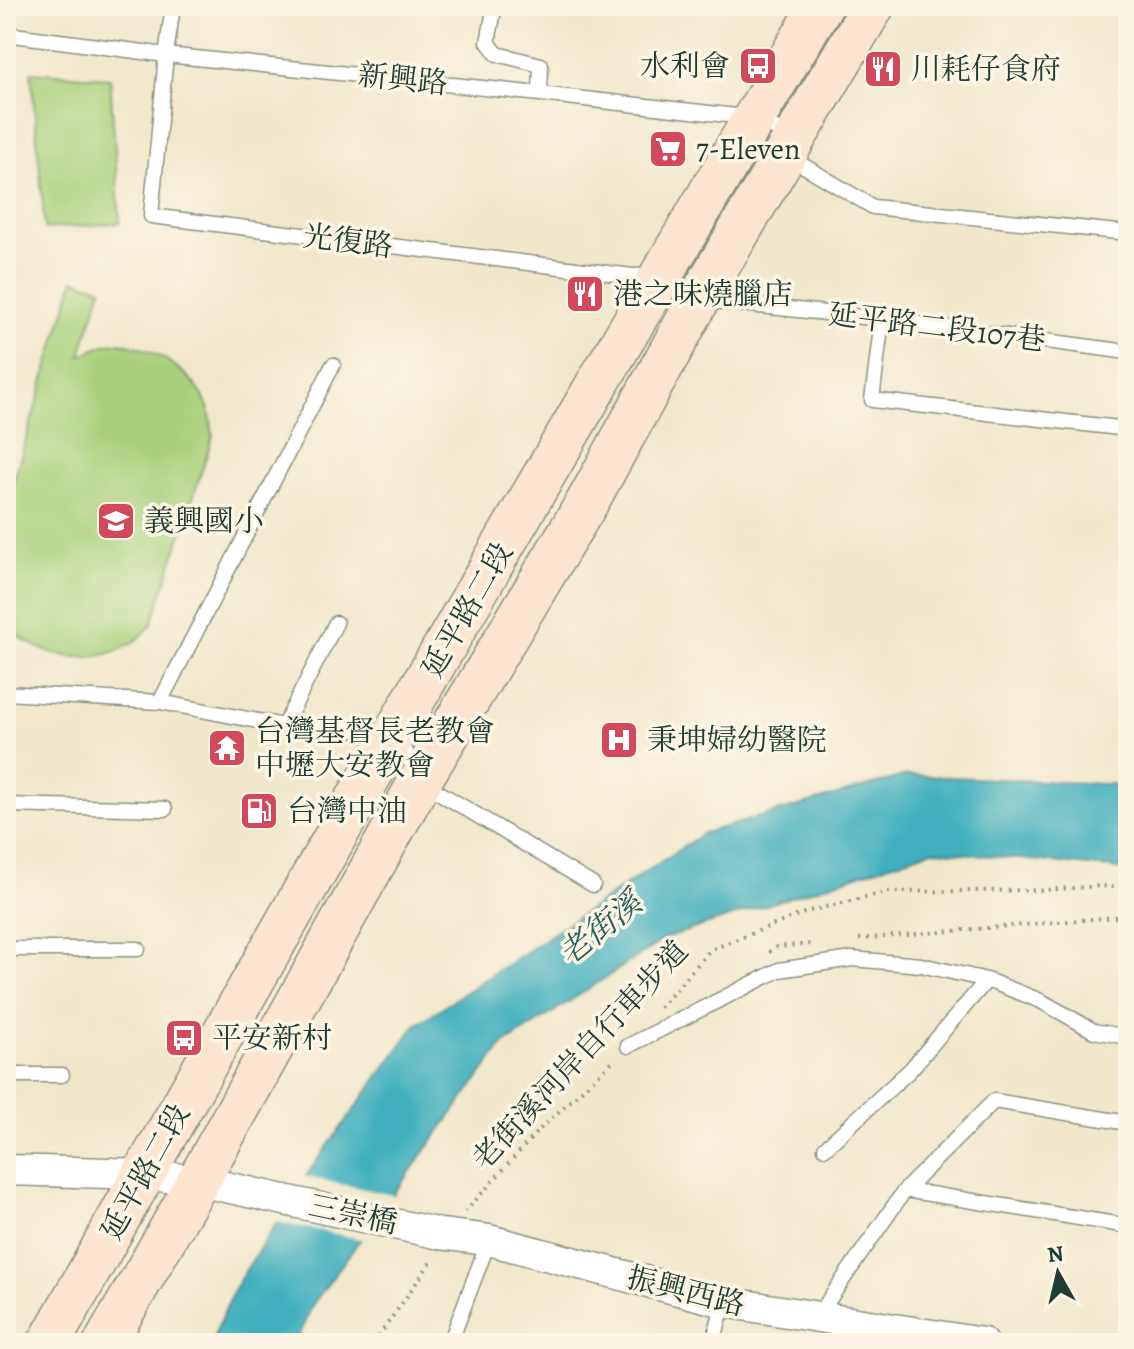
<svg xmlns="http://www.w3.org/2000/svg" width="1134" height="1349" font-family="Alegreya,'Noto Serif TC',serif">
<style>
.green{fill:#a8d07b;stroke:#648658;stroke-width:2}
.water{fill:#41afbe;stroke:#307679;stroke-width:2}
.pier{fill:#f1e8cb}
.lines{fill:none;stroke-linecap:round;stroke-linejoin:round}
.service-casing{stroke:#889280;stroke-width:17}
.minor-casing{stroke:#889280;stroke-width:33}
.secondary-casing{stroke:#889280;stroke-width:45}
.path{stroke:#889280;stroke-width:4;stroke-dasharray:2 6;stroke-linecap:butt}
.service{stroke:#fff;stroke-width:14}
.minor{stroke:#fff;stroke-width:30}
.secondary{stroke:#fce5cf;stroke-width:42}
.labels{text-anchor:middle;stroke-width:7;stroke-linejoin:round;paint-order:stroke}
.poi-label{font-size:30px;fill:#1f3d34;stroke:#fcf5e5;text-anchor:start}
.street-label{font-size:30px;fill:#1f3d34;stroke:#fcf5e5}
.water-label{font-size:32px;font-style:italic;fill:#295f5d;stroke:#fcf5e5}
</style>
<rect width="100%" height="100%" fill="#fcf5e5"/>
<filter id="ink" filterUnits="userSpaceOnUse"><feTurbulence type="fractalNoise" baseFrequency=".0125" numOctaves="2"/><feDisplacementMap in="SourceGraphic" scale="16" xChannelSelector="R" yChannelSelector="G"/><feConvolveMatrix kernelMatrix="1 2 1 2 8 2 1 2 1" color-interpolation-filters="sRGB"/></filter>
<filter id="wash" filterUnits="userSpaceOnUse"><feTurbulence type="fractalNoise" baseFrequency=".006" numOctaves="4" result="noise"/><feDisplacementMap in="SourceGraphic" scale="32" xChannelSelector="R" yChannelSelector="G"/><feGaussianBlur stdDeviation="1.8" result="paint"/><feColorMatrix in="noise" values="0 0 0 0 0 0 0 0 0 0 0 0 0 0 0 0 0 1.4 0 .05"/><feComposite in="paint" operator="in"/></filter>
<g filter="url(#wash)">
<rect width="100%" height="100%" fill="#f1e8cb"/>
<path class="green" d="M31,72L110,78L120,223L45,229Z
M74,280L102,288L80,356C91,352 103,343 116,343C148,344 184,367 201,393C210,406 211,421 213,436L152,624C148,628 144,634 139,638C99,670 38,660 6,624V506Z"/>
<path class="water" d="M907,775L1128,785V870L933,850L666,938L503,1045L313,1304L295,1343H211L235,1287L313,1166L416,1025L704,833Z"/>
<path class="pier" d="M302,1176L397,1196L365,1240L273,1221Z"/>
</g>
<g filter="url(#ink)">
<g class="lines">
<defs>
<path id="service" d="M173,6L166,55L151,216L632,276L655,275
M495,6L488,42L497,54L541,65L540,94
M6,34L166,55L540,94L754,118L791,137
M789,157L873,207L1128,233
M704,300L882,319L1128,352
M882,319L872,400L1128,429
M6,693L160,702L284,726L396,732L420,781L593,885
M160,702L333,365
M284,726L336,623
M6,805L165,809
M6,949H138
M628,1046L779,970L852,959L921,965L987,980L1041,1001L1094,1031L1128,1037
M6,1075H62
M825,1148L910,1070L987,980
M905,1190L1128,1226
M817,1317L905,1190L994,1101L1128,1123
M450,1343L489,1240
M713,1343L724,1302"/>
<path id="minor" d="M6,1170L143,1174L198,1181L440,1234L489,1240L724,1302L983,1343"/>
<path id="secondary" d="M49,1343C300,894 557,447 821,6
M105,1343L198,1181L420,781L588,501L699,299L873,6"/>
</defs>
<use href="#service" class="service-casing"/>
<use href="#minor" class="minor-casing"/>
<use href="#secondary" class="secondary-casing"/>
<path class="path" d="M859,939L1116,917L1128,919
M769,952L777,947L811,944
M660,1008L710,950L809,911L887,892L1044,890L1101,886L1128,888
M465,1212L537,1132L615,1059
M374,1343L433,1259"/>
<use href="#service" class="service"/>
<use href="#minor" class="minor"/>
<use href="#secondary" class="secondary"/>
</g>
</g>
<defs>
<symbol id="bus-square" viewBox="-11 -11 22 22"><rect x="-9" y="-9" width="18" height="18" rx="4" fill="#d1495b" stroke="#fcf5e5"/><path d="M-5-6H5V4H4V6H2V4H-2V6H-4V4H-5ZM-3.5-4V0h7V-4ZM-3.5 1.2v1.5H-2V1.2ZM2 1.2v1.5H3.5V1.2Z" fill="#fff"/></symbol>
<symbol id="restaurant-square" viewBox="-11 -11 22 22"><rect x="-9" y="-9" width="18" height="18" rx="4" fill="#d1495b" stroke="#fcf5e5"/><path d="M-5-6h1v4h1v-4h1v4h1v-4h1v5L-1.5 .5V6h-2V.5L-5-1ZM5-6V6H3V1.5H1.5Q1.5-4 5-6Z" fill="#fff"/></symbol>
<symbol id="supermarket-square" viewBox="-11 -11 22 22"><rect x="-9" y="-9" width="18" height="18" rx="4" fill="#d1495b" stroke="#fcf5e5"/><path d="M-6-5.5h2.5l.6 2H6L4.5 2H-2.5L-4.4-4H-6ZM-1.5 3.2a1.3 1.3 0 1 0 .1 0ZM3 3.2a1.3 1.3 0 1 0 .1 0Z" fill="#fff"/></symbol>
<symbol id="school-square" viewBox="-11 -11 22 22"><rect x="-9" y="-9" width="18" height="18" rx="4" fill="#d1495b" stroke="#fcf5e5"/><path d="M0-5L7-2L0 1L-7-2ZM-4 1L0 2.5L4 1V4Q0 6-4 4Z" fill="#fff"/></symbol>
<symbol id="hospital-square" viewBox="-11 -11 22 22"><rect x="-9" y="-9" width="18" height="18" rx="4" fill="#d1495b" stroke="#fcf5e5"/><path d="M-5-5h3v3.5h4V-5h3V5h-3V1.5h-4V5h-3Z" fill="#fff"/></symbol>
<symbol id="temple-square" viewBox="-11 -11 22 22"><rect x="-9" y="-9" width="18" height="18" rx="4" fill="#d1495b" stroke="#fcf5e5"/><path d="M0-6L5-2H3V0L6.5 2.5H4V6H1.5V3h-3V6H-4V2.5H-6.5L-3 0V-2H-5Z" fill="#fff"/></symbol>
<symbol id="fuel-square" viewBox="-11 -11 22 22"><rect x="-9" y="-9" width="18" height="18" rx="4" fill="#d1495b" stroke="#fcf5e5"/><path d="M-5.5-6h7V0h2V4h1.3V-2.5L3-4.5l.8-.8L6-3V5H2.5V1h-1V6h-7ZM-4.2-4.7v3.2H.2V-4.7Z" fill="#fff"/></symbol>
</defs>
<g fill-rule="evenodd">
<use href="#bus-square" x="736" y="44" width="44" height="44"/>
<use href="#restaurant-square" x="861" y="47" width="44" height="44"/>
<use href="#supermarket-square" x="646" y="127" width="44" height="44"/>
<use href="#restaurant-square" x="563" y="272" width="44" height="44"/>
<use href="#school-square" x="94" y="499" width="44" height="44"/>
<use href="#hospital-square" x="597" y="718" width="44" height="44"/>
<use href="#temple-square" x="205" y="726" width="44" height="44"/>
<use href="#fuel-square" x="237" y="789" width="44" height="44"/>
<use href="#bus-square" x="162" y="1016" width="44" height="44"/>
</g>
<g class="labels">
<g class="poi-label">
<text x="730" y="76" text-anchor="end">水利會</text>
<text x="911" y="79">川耗仔食府</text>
<text x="696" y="159">7-Eleven</text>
<text x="613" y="304">港之味燒臘店</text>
<text x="144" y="531">義興國小</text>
<text x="255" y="741">台灣基督長老教會<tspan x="255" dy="34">中壢大安教會</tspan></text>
<text x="647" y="750">秉坤婦幼醫院</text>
<text x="287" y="821">台灣中油</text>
<text x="212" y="1048">平安新村</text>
</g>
<g class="street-label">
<text transform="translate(403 79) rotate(6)" y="10">新興路</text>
<text transform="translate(348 241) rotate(7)" y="10">光復路</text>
<text transform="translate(937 327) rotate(7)" y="10">延平路二段107巷</text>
<text transform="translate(467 610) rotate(-60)" y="10">延平路二段</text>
<text transform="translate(580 1055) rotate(-47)" y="10">老街溪河岸自行車步道</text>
<text transform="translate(145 1172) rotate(-61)" y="10">延平路二段</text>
<text transform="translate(353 1214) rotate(12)" y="10">三崇橋</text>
<text transform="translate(686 1291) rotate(14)" y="10">振興西路</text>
</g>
<g class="water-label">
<text transform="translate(600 928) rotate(-39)" y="11">老街溪</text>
</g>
</g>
<rect width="1134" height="1349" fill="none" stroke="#fcf5e5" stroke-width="32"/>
<g transform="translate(1058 1273) rotate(352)" stroke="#fcf5e5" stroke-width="6" paint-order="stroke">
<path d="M0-6L14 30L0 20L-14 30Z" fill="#1f3d34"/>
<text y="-12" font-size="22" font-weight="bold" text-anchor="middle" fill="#1f3d34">N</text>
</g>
</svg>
